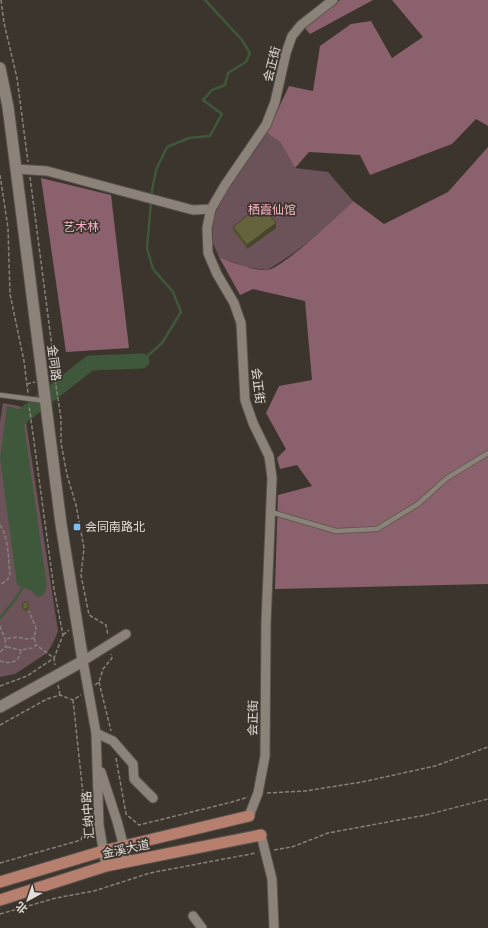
<svg xmlns="http://www.w3.org/2000/svg" width="488" height="928" font-family="Ubuntu,'Noto Sans SC',sans-serif">
<style>
.green{fill:#6c5359}
.forest{fill:#8b616d}
.water{fill:#3f583b}
.lines{fill:none;stroke-linecap:round;stroke-linejoin:round}
.stream{stroke:#3f583b;stroke-width:2.5}
.river{stroke:#3f583b;stroke-width:15}
.service-casing{stroke:#59524c;stroke-width:6}
.minor-casing{stroke:#59524c;stroke-width:11}
.tertiary-casing{stroke:#59524c;stroke-width:13}
.primary-casing{stroke:#59524c;stroke-width:13}
.path{stroke:#87817b;stroke-width:1.5;stroke-dasharray:4 2;stroke-linecap:butt}
.service{stroke:#8b8379;stroke-width:4.5}
.minor{stroke:#8b8379;stroke-width:9}
.tertiary{stroke:#8b8379;stroke-width:11}
.primary{stroke:#b77f6d;stroke-width:11}
.wall{fill:#575534}
.shaded-wall{fill:#47452b}
.building{fill:#65633d;stroke:#47452b}
.poi-dot{fill:#79bff8;stroke:#3c352d;stroke-width:1.5}
.labels{text-anchor:middle;stroke-width:3.5;stroke-linejoin:round;paint-order:stroke}
.street-label{font-size:12px;fill:#e3ded9;stroke:#3c352d}
.park-label{font-size:12px;fill:#f9b2c5;stroke:#3c352d}
.poi-label{font-size:12px;fill:#e3ded9;stroke:#3c352d;text-anchor:start}
</style>
<rect width="100%" height="100%" fill="#3c352d"/>
<path class="green" d="M267,133L280,142L295,168L328,172L353,201C327,227 299,252 267,270L246,267L219,257L213,243L212,221L221,200Z
M3,403L19,406L24,409L58,631L53,643L47,653L15,674L0,677V422Z"/>
<path class="forest" d="M340,0H373L310,34L304,27Z
M392,0H488V126L476,119L452,144L370,175L360,155L309,152L295,168L280,142L267,133L289,86L313,91L320,46L351,24L371,21L392,58L423,37Z
M488,147V584L275,589L278,495L312,486L297,465L280,469L277,458L286,449L266,413L279,386L312,380L305,301L253,289L240,295L219,257C232,262 253,271 267,270C282,269 340,214 353,201L384,224L448,192Z
M41,178L111,195L129,348L66,352Z"/>
<path class="water" d="M7,406L22,410L47,586L44,594L40,597L36,596L32,591L17,585L0,458Z"/>
<g class="lines">
<path class="stream" d="M142,361L162,343L181,312L173,292L153,269L147,248L152,191L156,170L167,147L189,138L210,136L222,114L203,100L212,90L225,85L228,73L246,62L250,53L242,40L205,0
M0,618L15,600L24,585"/>
<path class="river" d="M14,432L15,422L90,363L142,361"/>
<defs>
<path id="service" d="M0,395L46,401
M271,512L336,531L377,529L418,504L447,478L488,453"/>
<path id="minor" d="M16,169L47,171L193,210L211,209
M96,733L113,741L133,764L134,779L153,798
M101,772L117,821L128,862
M249,816L258,793L265,756L266,623L272,478L269,456L253,423L245,400L241,323L234,303L217,274L208,253L207,228L211,209L225,185L266,125L275,102L286,53L292,36L301,25L333,0
M261,835L272,879L274,928
M106,866L99,825L96,733L83,661L126,634
M193,916L202,928"/>
<path id="tertiary" d="M0,68L8,107L16,169L61,524L83,661L0,707"/>
<path id="primary" d="M0,882L103,851L249,816
M0,900L106,866L261,835"/>
</defs>
<use href="#service" class="service-casing"/>
<use href="#minor" class="minor-casing"/>
<use href="#tertiary" class="tertiary-casing"/>
<use href="#primary" class="primary-casing"/>
<path class="path" d="M1,0L4,23L17,78L28,162
M0,175L8,228L10,294L24,361L28,393
M30,177L51,339L55,379L61,419V443L67,475L76,505L84,548L81,575L89,615L106,625L108,635
M27,384L35,382
M0,525C9,538 8,558 10,574L8,579L0,585
M0,626L5,639
M63,635L69,630
M34,638L36,645
M7,647L21,650
M0,652L6,647L5,639L17,637L26,639L34,638L36,628L29,611
M0,661C11,664 19,663 21,650L32,648L36,645L54,658L55,665
M99,682L111,731
M58,685L60,695
M95,685L99,682L103,669L112,658L111,654
M0,686L27,676L54,658L63,635L54,589L29,405
M0,725L47,699L60,695L73,700L81,695
M116,758L126,814L139,825L232,802L248,797
M267,793L305,791L362,782L435,766L488,747
M274,850L292,847L328,833L426,815L488,799
M0,863L81,840L86,822L73,700
M0,914L56,898L94,891L150,873L256,853"/>
<use href="#service" class="service"/>
<use href="#minor" class="minor"/>
<use href="#tertiary" class="tertiary"/>
<use href="#primary" class="primary"/>
</g>
<path class="wall" d="M233,227L276,228L247,249L233,231Z
M22,606L29,608L27,612L24,611L22,608Z"/>
<path class="shaded-wall" d="M276,223V228L247,249V245Z"/>
<path class="building" d="M261,204L276,223L247,245L233,227Z
M24,602H27L29,605L27,609H24L22,606Z"/>
<rect class="poi-dot" x="73" y="523" width="8" height="8" rx="2"/>
<g class="labels">
<g class="street-label">
<text transform="translate(272 64) rotate(-76)" y="4">会正街</text>
<text transform="translate(54 363) rotate(83)" y="4">金同路</text>
<text transform="translate(258 386) rotate(83)" y="4">会正街</text>
<text transform="translate(253 718) rotate(-89)" y="4">会正街</text>
<text transform="translate(88 815) rotate(-94)" y="4">汇纳中路</text>
<text transform="translate(126 849) rotate(-12)" y="4">金溪大道</text>
</g>
<g class="park-label">
<text x="272" y="214">栖霞仙馆</text>
<text x="81" y="231">艺术林</text>
</g>
<g class="poi-label">
<text x="85" y="531">会同南路北</text>
</g>
</g>
<g transform="translate(28 900) rotate(220)" stroke="#3c352d" stroke-width="3" paint-order="stroke">
<path d="M0-3L7 15L0 10L-7 15Z" fill="#e3ded9"/>
<text y="-6" font-size="11" font-weight="bold" text-anchor="middle" fill="#e3ded9">北</text>
</g>
</svg>
